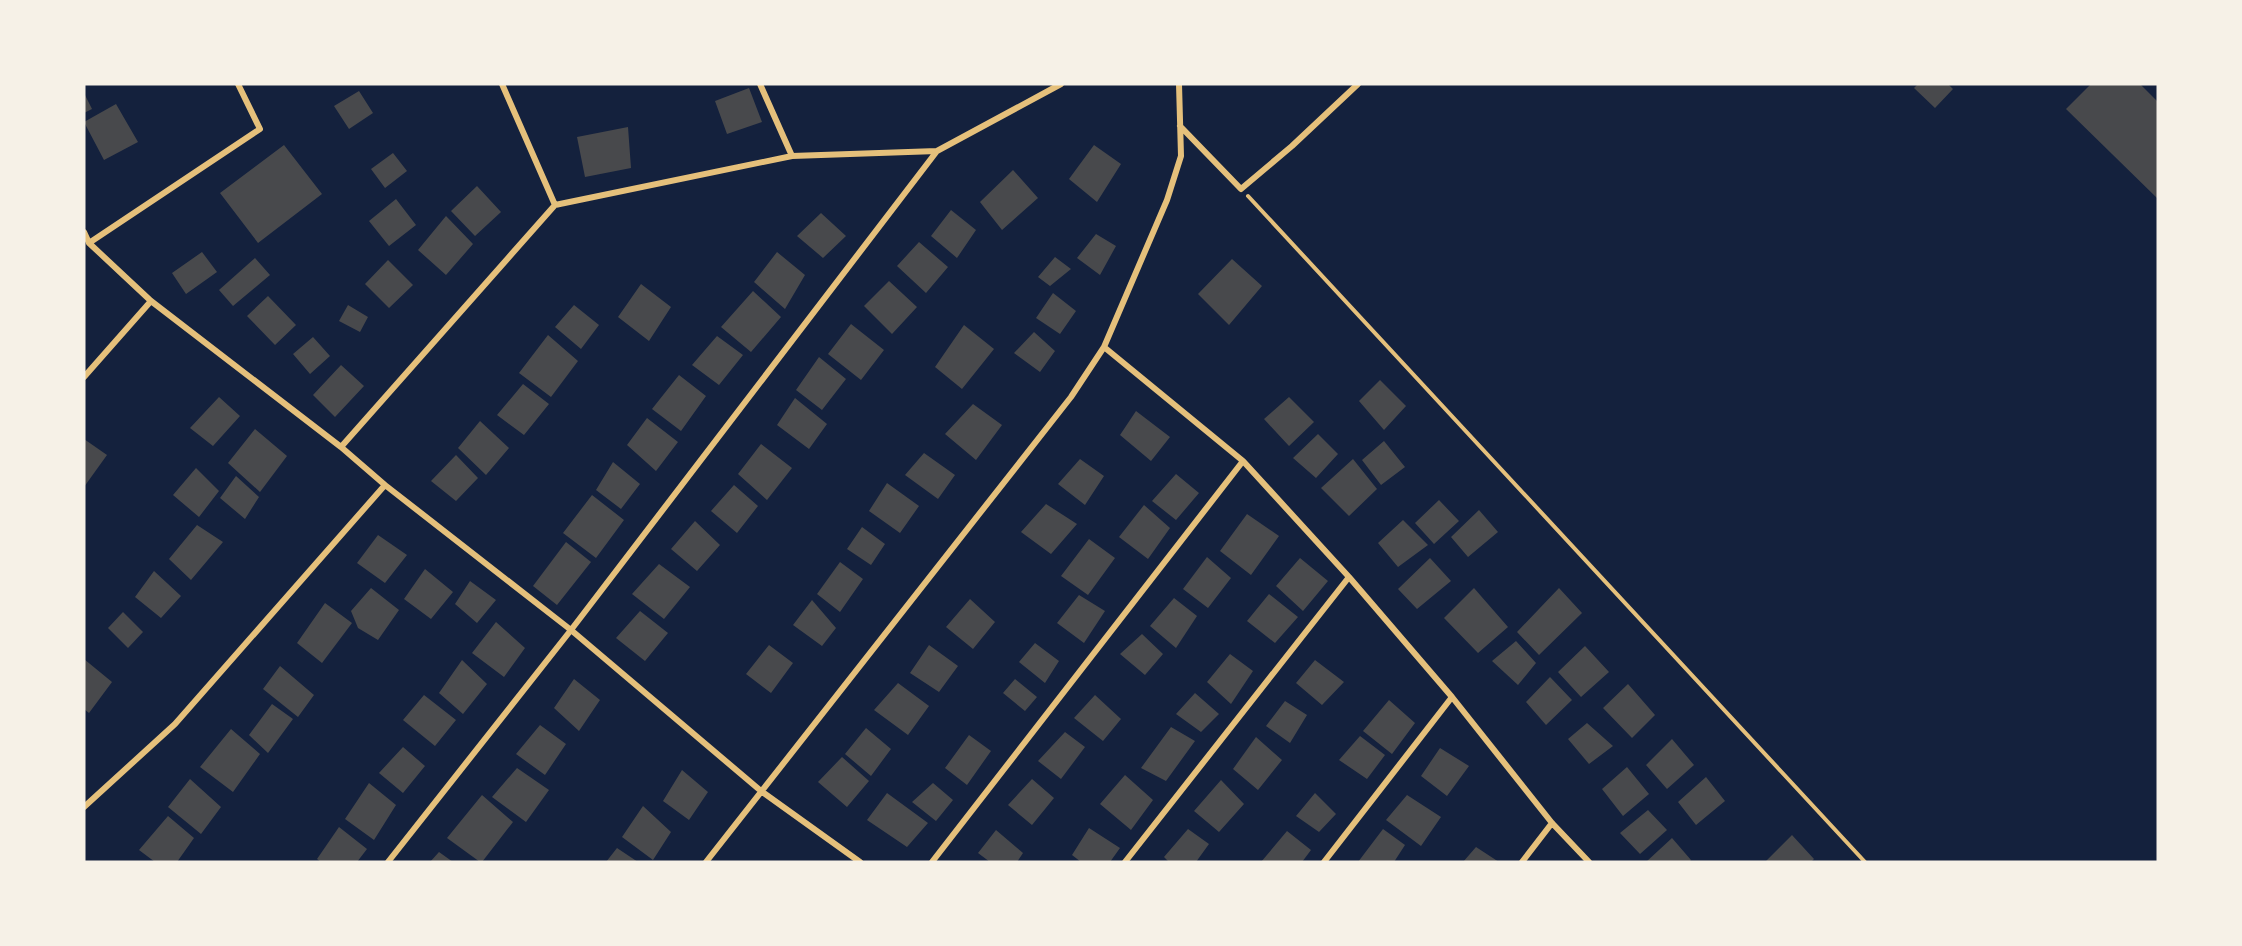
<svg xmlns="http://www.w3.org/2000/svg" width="2242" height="946" font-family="'Exo 2',sans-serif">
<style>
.building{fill:#48494c}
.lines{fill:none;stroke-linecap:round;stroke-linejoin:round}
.path{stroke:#e5c07b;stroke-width:4}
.minor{stroke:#e5c07b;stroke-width:6}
</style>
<rect width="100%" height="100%" fill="#14213d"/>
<path class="building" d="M1918,84H1948L1953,89L1935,108L1914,88Z
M2091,84H2140L2158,102V199L2066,109Z
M749,88L762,122L727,134L715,101Z
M359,91L373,113L349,129L334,106Z
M84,93L92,109L84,113Z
M116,104L138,142L104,160L84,122Z
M628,127L631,168L585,177L577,137Z
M284,145L322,194L258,243L220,193Z
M1094,145L1121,164L1097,202L1069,179Z
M393,153L407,171L385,188L371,169Z
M1013,170L1038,198L1002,230L980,202Z
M477,186L501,212L475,236L451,211Z
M396,199L416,225L389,246L369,221Z
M951,210L976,230L957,258L931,236Z
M821,213L846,236L823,258L797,236Z
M446,216L473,244L446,275L418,250Z
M1096,234L1116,246L1100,275L1077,258Z
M919,242L948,267L926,293L897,266Z
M202,252L217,272L186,294L172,273Z
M777,252L805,275L785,309L754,282Z
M1055,257L1071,269L1050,286L1038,277Z
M255,258L270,275L233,306L219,290Z
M1232,259L1262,286L1229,325L1198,294Z
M388,260L413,285L389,308L365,284Z
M889,281L917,307L892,334L864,306Z
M641,284L671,307L649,341L618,317Z
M753,291L781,317L751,352L721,327Z
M1053,293L1076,311L1060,334L1036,318Z
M268,296L296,325L275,345L247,316Z
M348,305L368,317L360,332L339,321Z
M574,305L599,325L581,349L555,327Z
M851,324L884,350L861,380L828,354Z
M964,325L994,349L962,389L935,367Z
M1034,332L1055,351L1040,372L1014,353Z
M548,335L578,361L551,397L519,373Z
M717,336L743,355L719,385L692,365Z
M313,337L330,356L310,374L293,354Z
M819,357L846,379L822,410L796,390Z
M341,365L364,386L335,417L313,395Z
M679,375L706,396L681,431L652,409Z
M1380,380L1406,406L1384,430L1359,401Z
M523,384L549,404L524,435L497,415Z
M219,397L240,416L213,446L190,428Z
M1289,397L1314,422L1289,446L1264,419Z
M795,398L827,424L809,449L777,425Z
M973,404L1002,425L976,460L945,434Z
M1136,411L1170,437L1151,461L1120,435Z
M647,418L678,442L656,471L627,445Z
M480,421L509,448L486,475L458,448Z
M255,429L287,456L260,492L228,463Z
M1318,434L1338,454L1316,478L1293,458Z
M84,439L107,455L84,487Z
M1384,441L1405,467L1381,485L1362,460Z
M761,444L792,468L767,500L738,474Z
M924,453L955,475L938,499L905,475Z
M456,455L478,478L456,501L431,481Z
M1080,459L1104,476L1085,505L1058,484Z
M1353,459L1377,489L1349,516L1321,488Z
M613,462L640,484L621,509L596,490Z
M196,468L219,491L199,517L173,495Z
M1176,474L1199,493L1176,520L1152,501Z
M236,476L259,497L245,519L220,498Z
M887,483L919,506L900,533L869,511Z
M734,485L758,506L737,533L711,511Z
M592,495L624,520L596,558L563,533Z
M1439,500L1459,521L1434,544L1415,523Z
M1046,504L1077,524L1051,554L1021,532Z
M1144,505L1170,528L1148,559L1119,537Z
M1479,510L1498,532L1468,557L1451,537Z
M1247,514L1279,536L1251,575L1220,551Z
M1403,520L1428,545L1398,567L1378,543Z
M695,521L720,545L697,571L671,549Z
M197,525L223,542L191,580L169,559Z
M862,527L885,544L871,565L847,549Z
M378,535L407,555L385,583L357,563Z
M1089,539L1115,558L1088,595L1061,576Z
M566,542L591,562L557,605L533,586Z
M1207,557L1231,578L1208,608L1183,589Z
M1300,558L1328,581L1303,611L1276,586Z
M1430,558L1451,581L1417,609L1398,589Z
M840,562L863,579L840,612L817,594Z
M659,564L690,587L664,619L632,594Z
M425,569L453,592L431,619L404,599Z
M154,571L181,596L161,618L135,597Z
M470,581L496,600L477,623L455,604Z
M371,588L399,610L378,640L358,628L351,611Z
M1474,588L1508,627L1478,653L1444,618Z
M1559,588L1582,613L1539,655L1517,632Z
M1269,594L1298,617L1275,643L1247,621Z
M1079,595L1105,611L1084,643L1057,623Z
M1174,598L1197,616L1176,648L1150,626Z
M970,599L995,622L973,649L946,627Z
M812,600L836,628L822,646L793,625Z
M325,603L352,623L322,663L297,643Z
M640,611L668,633L645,661L616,638Z
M123,612L143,632L128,648L108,628Z
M496,622L525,648L504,677L472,653Z
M1142,634L1163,654L1145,675L1120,654Z
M1516,641L1536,663L1518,685L1492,661Z
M1035,643L1059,661L1045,683L1019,662Z
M769,645L793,663L771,693L746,674Z
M929,645L958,666L939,692L910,673Z
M1585,646L1609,672L1581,697L1558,672Z
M1230,654L1253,671L1231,704L1207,682Z
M84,659L112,682L89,713L84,709Z
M462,660L487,684L463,714L439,693Z
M1315,660L1344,682L1322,705L1296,683Z
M280,666L314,695L298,717L263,689Z
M1550,677L1572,700L1546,725L1526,702Z
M574,679L600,700L579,731L554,708Z
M1015,679L1037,697L1025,711L1003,693Z
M898,683L929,706L908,735L874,710Z
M1628,684L1655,715L1632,738L1603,708Z
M1195,693L1219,714L1201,732L1176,714Z
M424,695L456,720L435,746L403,720Z
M1095,695L1121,719L1103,741L1074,718Z
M1389,700L1415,723L1392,754L1363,731Z
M1285,701L1307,715L1290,743L1266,726Z
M272,704L293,719L268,753L249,735Z
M1587,723L1613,746L1589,764L1568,739Z
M540,725L566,744L545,775L516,754Z
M1171,727L1195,741L1166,781L1141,768Z
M866,728L891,749L871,776L845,754Z
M231,729L260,754L233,792L200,767Z
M1065,732L1085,747L1061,779L1038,761Z
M969,735L991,751L967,785L945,768Z
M1360,736L1385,755L1367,779L1339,760Z
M1256,737L1282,760L1258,790L1233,769Z
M1672,739L1694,765L1667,789L1646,765Z
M403,747L425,766L403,793L379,773Z
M1440,748L1469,766L1447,796L1421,776Z
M842,757L869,781L847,807L818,782Z
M1627,767L1649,794L1623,816L1602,789Z
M517,768L549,790L526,822L492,797Z
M682,770L708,792L689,820L663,801Z
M1125,775L1153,800L1131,830L1100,804Z
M1706,777L1725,801L1696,825L1678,802Z
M190,779L221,807L201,834L168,807Z
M1032,779L1054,798L1032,825L1008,805Z
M1221,780L1244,804L1219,832L1194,811Z
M369,783L396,805L374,840L345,819Z
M933,783L953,800L936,821L912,802Z
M887,793L928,823L907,847L867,820Z
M1315,793L1336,814L1319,832L1296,816Z
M482,795L513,822L482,862H480L447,838Z
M1407,795L1441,817L1421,846L1386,820Z
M643,806L671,832L653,860L622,837Z
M1648,810L1667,830L1640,854L1620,833Z
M168,816L194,838L177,862H155L139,850Z
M339,827L367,849L357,862H321L317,859Z
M1089,828L1120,848L1110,862H1081L1072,855Z
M1188,829L1209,844L1196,862H1169L1164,857Z
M1383,829L1405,845L1394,862H1358Z
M996,830L1023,853L1017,862H990L978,853Z
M1287,831L1311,850L1302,862H1261Z
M1792,835L1814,859L1811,862H1765Z
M1672,838L1691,860L1689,862H1646Z
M1476,847L1499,862H1463Z
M617,848L638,862H606Z
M439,852L453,862H430Z"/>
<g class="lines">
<path class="path" d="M1248,196L1865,862"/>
<path class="minor" d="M502,84L555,205
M760,84L792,156
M1180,126L1241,189L1292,146L1358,84
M84,232L89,243L151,301L341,447L385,485L571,630L761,791L860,862
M89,243L260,129L238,84
M1104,347L1243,461L1349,577L1452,697L1552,823L1589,862
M84,377L151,301
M341,447L555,205L792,156L937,151
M84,807L175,724L385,485
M388,862L571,630L937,151L1061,84
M706,862L1071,397L1104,347L1167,200L1181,156L1179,84
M932,862L1243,461
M1125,862L1349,577
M1324,862L1452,697
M1522,862L1552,823"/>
</g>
<rect width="2242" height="946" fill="none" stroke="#f6f1e7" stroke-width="171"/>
</svg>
